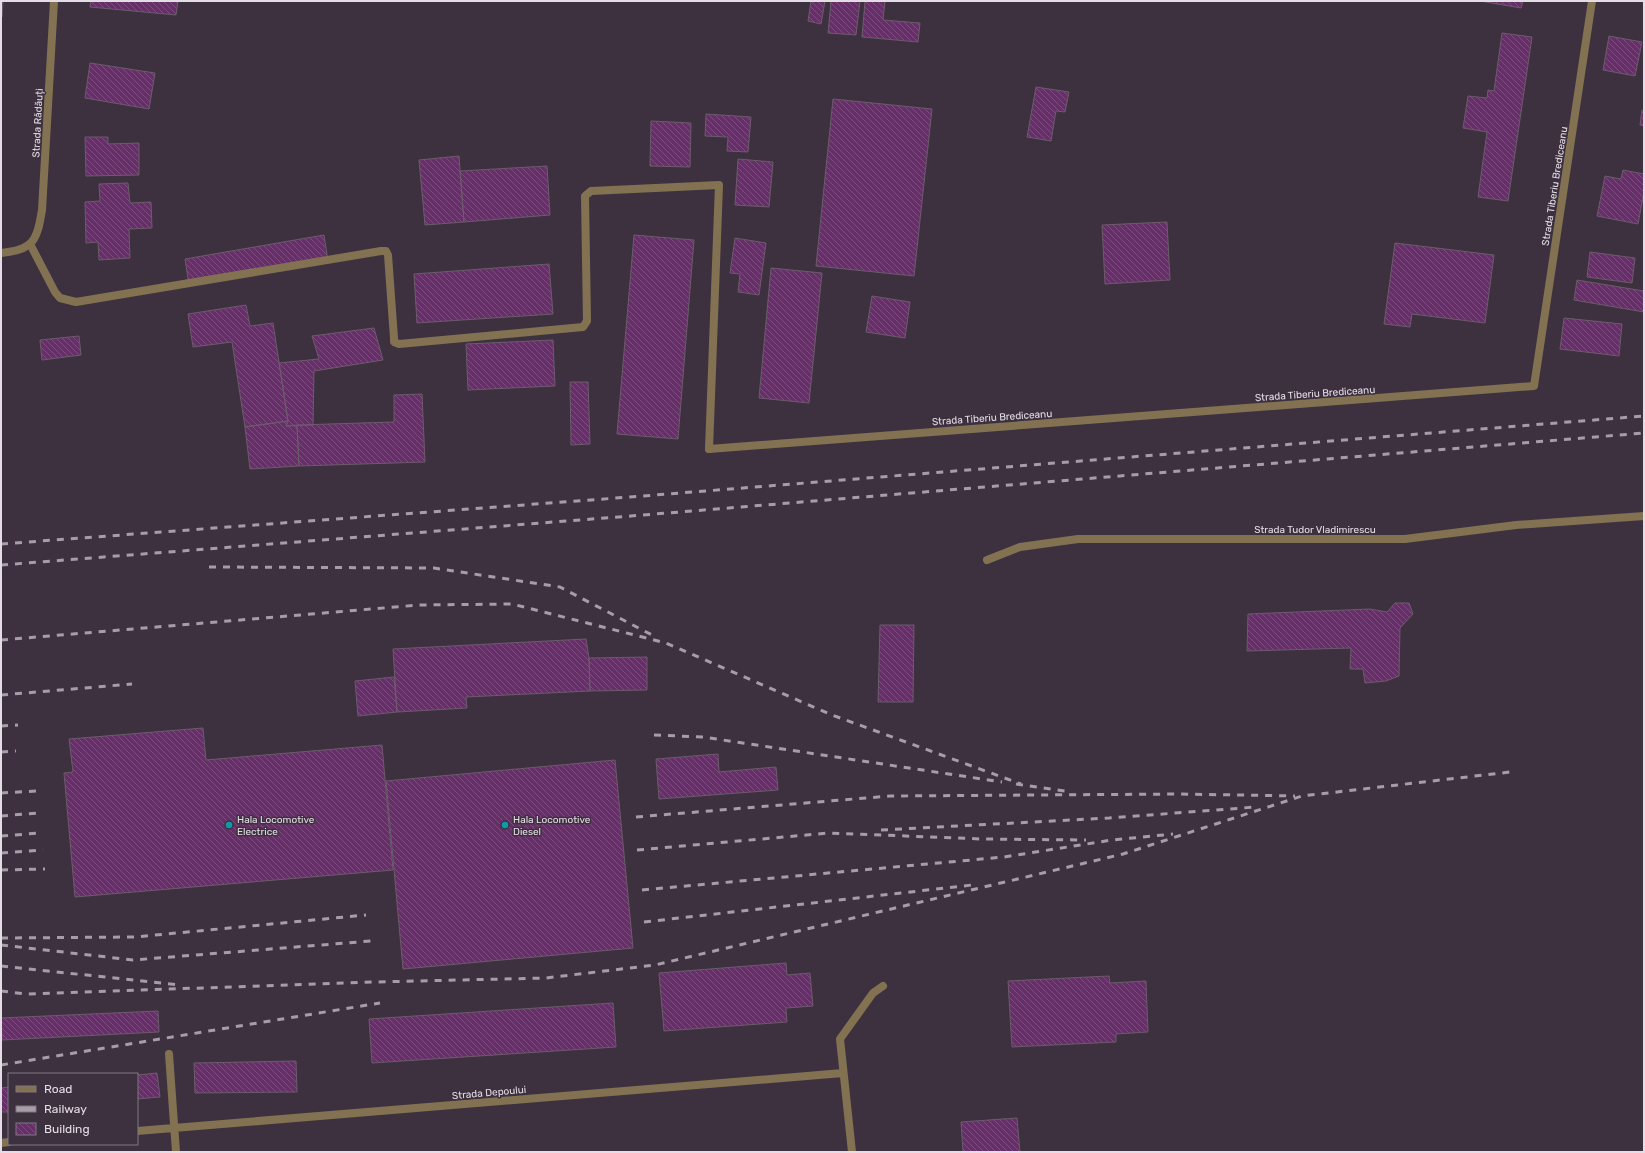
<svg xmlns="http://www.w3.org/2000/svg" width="1645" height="1153" font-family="Rubik,sans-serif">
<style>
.building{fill:url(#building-back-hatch);stroke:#6b5c6b}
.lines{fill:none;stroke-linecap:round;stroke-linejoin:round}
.lane{stroke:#827251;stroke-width:8}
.street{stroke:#827251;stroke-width:8}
.rail{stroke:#a69da8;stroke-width:3;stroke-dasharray:7 7;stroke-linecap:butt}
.culture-dot{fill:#0f9aa8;stroke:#3d313f;stroke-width:1.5}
.labels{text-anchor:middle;stroke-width:3;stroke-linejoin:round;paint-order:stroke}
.street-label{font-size:10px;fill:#e5dde6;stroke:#3d313f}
.poi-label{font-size:10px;fill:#e5dde6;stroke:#3d313f;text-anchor:start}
</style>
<defs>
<pattern id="building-back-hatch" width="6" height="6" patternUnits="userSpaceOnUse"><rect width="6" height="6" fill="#672f69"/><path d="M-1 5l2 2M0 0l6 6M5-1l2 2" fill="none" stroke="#7d4d7e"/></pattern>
</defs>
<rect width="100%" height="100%" fill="#3d313f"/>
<path class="building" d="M1,1H3L2,17H1Z
M91,1H178L176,15L90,7Z
M811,1H825L821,24L808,21Z
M831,1H860L856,35L828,33Z
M865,1H885L883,20L920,23L918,42L862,37Z
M1480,1H1523L1521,8Z
M1502,33L1532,37L1508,201L1478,197L1487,132L1463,128L1468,96L1487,98L1488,90L1494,91Z
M1609,36L1642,42L1635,76L1603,70Z
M90,63L155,73L149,109L85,98Z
M1036,87L1069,92L1065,112L1056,111L1051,141L1027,137Z
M833,99L932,109L914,276L816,266Z
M1642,110L1644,111V126L1640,125Z
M706,114L751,117L748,152L727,151L728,137L705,136Z
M651,121L691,123L690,167L650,166Z
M85,137H108V144L139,143V175L86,176Z
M459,156L464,222L425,225L419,160Z
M738,159L773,162L769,207L735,205Z
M547,166L550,215L464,222L460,171Z
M1623,170L1644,174V192L1638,224L1597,216L1605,176L1621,179Z
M128,183L130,203L151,202L152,228L129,229L130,258L99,260L98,242L86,243L85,202L100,201L99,184Z
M1167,222L1170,280L1105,284L1102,225Z
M324,235L328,261L189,285L185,259Z
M634,235L694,240L678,439L617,434Z
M735,238L766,243L759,295L738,292L740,274L730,273Z
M1395,243L1494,255L1485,323L1412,314L1410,327L1384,324Z
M1590,252L1635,258L1632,283L1587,277Z
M549,264L553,314L417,323L414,274Z
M771,268L822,273L809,403L759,398Z
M1577,280L1644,291V312L1574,300Z
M872,296L910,302L905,338L866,332Z
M246,305L250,326L273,323L288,421L245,427L232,342L193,347L188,314Z
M1564,318L1622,324L1619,356L1560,349Z
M374,328L383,360L314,371L313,425L286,426L288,421L279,363L319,359L312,336Z
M79,336L81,355L42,360L40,340Z
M553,340L555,386L468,390L466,344Z
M570,382H588L590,444L571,445Z
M422,394L425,462L299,466L297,425L394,422V395Z
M288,421L286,426L297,425L299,466L250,469L245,427Z
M1395,603H1409L1413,614L1400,628L1399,676L1386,681L1365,683L1363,669H1350L1351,648L1247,651L1248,614L1370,609L1387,612Z
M880,625H914L913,702H878Z
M586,639L589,658L590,691L466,697L467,708L397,712L393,649Z
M647,657V690L590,691L589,658Z
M394,677L397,712L358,716L355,681Z
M203,728L206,760L382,745L393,870L75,897L64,773L73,772L69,739Z
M718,754L719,772L776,767L778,790L659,799L656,759Z
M615,760L633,948L403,969L386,781Z
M786,963L787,975L810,973L813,1006L786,1008L787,1022L664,1031L659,973Z
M1109,976L1110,983L1146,981L1148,1032L1116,1034V1042L1012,1047L1008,981Z
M613,1003L616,1047L372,1063L369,1019Z
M158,1011L159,1032L2,1040L1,1018Z
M296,1061L297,1092L195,1093L194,1063Z
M157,1073L160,1097L137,1099V1075Z
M9,1087V1112H1V1088Z
M1017,1118L1020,1152H963L961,1122Z"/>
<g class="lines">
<path class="lane" d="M30,244L55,292L60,298L76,302L381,251H386L388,255L394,338V342L399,344L583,327L587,321L585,196L591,191L719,185L709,449"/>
<path class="street" d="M1,253C34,250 37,240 42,210L54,1
M709,449L1534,386L1592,1
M987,560L1020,547L1078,539H1405L1516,525L1644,516
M169,1054L176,1152
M137,1131L843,1073
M1,1143L9,1142
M852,1152L840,1039L873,993L883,986"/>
<path class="rail" d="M1,544L630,497L1644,416
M1,565L631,516L1644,433
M209,567L434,568L560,587L652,635
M1,640L419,605L512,604L666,643L832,715L1021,784
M1,695L132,684
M1,726L18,725
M654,735L703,737L1002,782
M1,752L16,751
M1016,784L1065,791
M1,793L36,791
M1,816L38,813
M636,817L890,796L1180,794L1295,796
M881,830L1109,818L1256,807
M1,836L40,833
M637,850L829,833L982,839L1086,840
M1,853L43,850
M1,870L45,869
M642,890L1004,857L1112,840L1173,834
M644,922L972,885
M1,938L135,937L366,915
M1,945L133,960L371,941
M1,966L180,985
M1,991L26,994L375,982L546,978L655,965L1123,854L1302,796L1510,772
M1,1065L380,1003"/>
</g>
<g class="culture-dot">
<circle cx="229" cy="825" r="4"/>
<circle cx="505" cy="825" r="4"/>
</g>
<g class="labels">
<g class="street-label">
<text transform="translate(37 123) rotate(-87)" y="4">Strada Rădăuți</text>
<text transform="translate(1554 186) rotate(-81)" y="4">Strada Tiberiu Brediceanu</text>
<text transform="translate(1315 393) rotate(-4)" y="4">Strada Tiberiu Brediceanu</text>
<text transform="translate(992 417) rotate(-4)" y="4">Strada Tiberiu Brediceanu</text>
<text x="1315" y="533">Strada Tudor Vladimirescu</text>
<text transform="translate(489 1092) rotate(-5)" y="4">Strada Depoului</text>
</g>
<g class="poi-label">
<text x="237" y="823">Hala Locomotive<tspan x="237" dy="12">Electrice</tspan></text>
<text x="513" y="823">Hala Locomotive<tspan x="513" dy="12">Diesel</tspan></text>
</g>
</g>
<rect width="1645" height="1153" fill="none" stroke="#e5dde6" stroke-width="4"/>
<rect x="8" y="1073" width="130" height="72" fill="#3d313f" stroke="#807682"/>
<rect x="16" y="1086" width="20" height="6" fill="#827251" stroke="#807682"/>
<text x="44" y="1093" font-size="12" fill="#e5dde6">Road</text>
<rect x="16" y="1106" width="20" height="6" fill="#a69da8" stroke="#807682"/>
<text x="44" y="1113" font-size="12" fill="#e5dde6">Railway</text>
<rect x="16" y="1123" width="20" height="12" fill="url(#building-back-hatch)" stroke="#807682"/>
<text x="44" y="1133" font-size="12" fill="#e5dde6">Building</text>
</svg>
